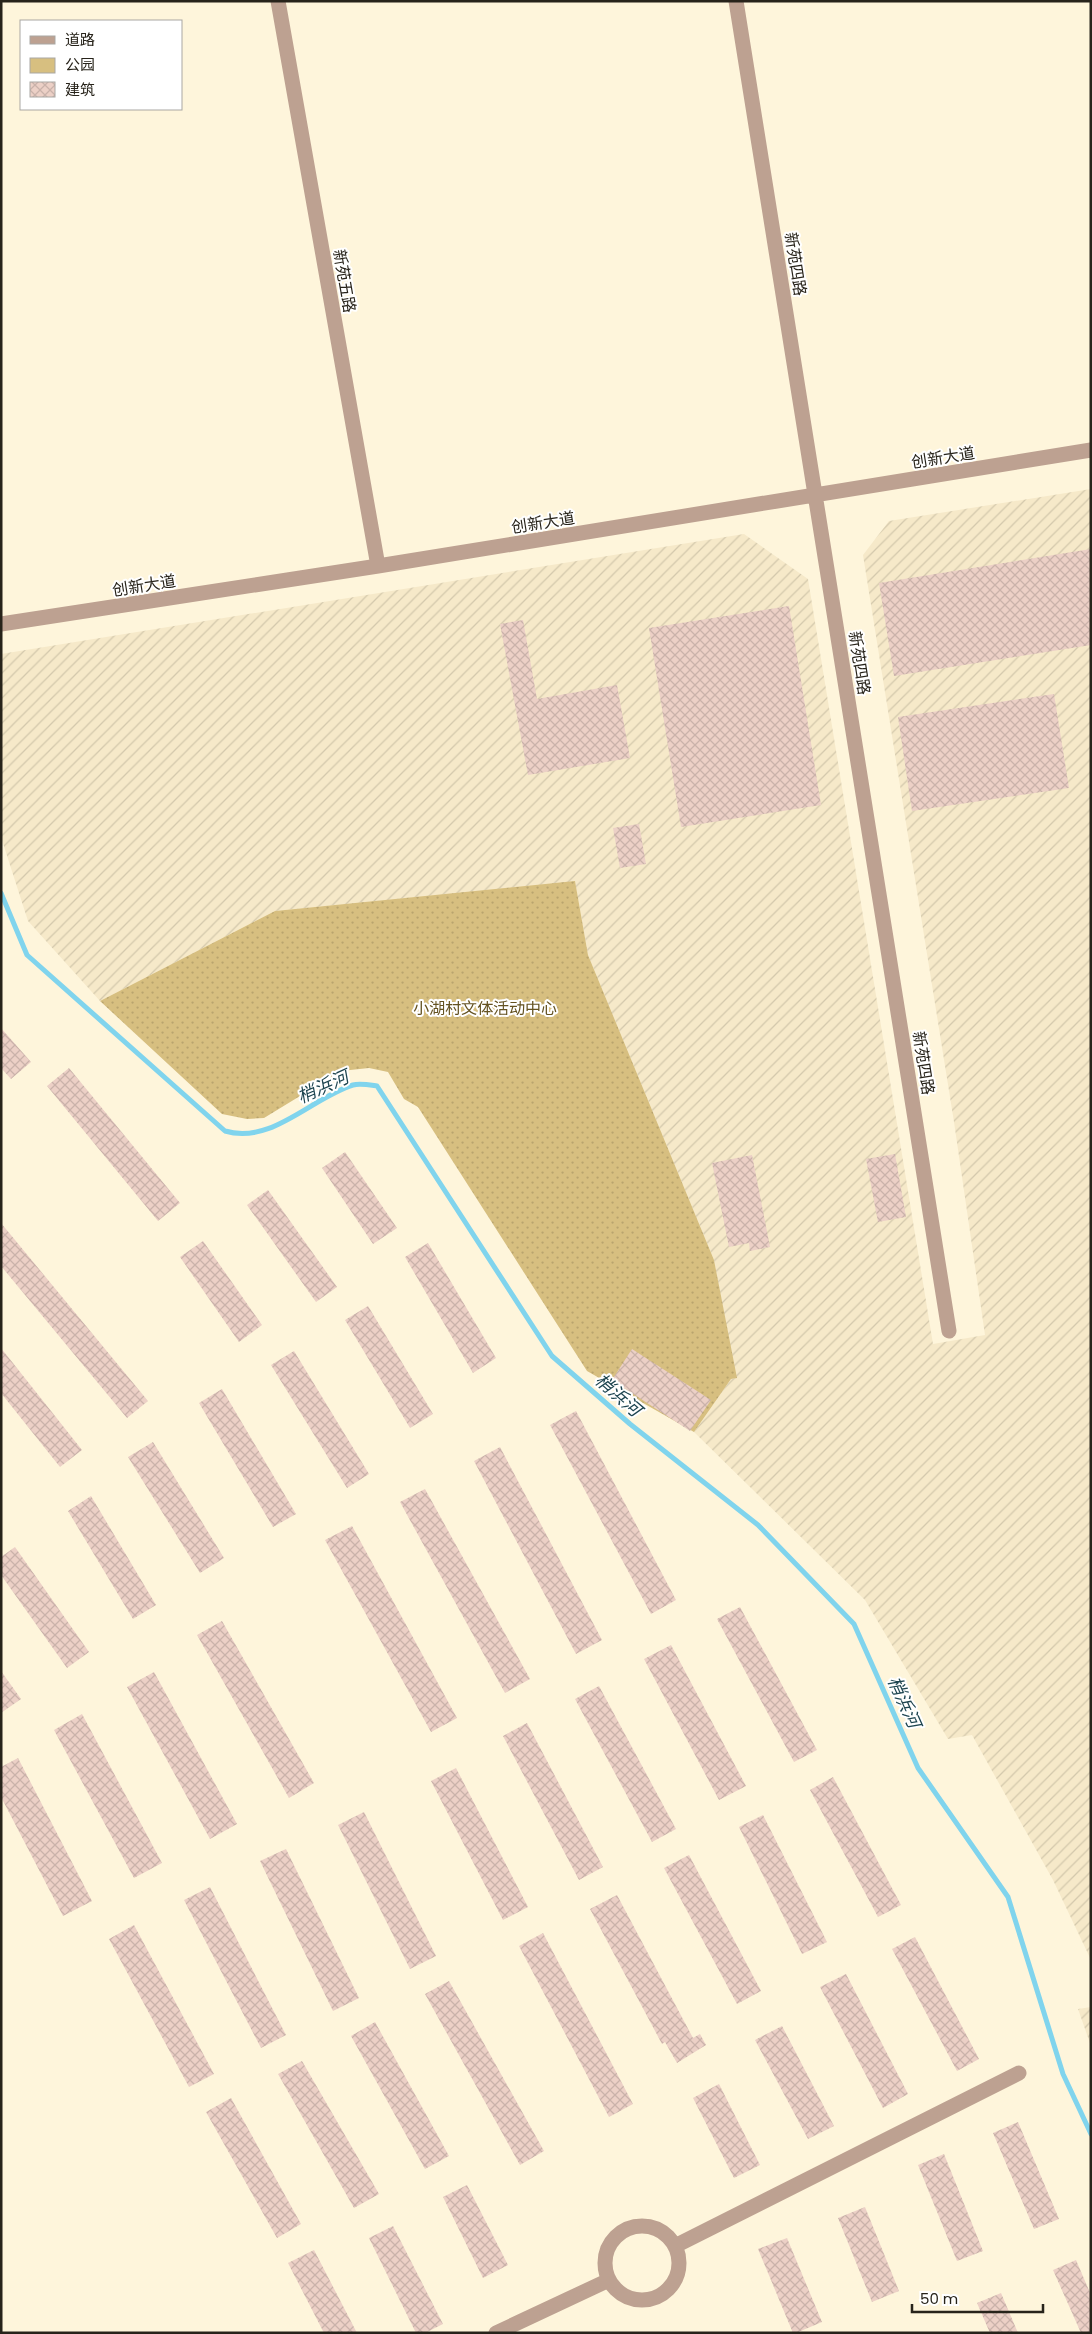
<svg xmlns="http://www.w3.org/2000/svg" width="1092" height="2334" font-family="Poppins,'Noto Sans SC',sans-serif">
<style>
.industrial{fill:url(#industrial-furrows)}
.green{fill:url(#green-dots)}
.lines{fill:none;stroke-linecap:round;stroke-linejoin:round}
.stream{stroke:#80d4ed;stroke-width:5}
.building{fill:url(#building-cross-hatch)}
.minor{stroke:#bda191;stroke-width:15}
.labels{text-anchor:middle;stroke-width:4;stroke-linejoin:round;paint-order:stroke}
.street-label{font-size:16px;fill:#27231a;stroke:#fff}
.park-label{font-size:16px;fill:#645221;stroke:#fff}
.water-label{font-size:18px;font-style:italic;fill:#1e4550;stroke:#fff}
</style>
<defs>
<pattern id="industrial-furrows" width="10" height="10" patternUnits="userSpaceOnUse" patternTransform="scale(1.25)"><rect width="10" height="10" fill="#f6e9c9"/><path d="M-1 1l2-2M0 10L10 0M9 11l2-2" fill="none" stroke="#d3c8ac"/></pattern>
<pattern id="green-dots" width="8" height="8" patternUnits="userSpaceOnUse" patternTransform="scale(1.25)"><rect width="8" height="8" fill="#d7bf80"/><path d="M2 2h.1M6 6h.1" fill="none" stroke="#b9a46e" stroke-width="1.8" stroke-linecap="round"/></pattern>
<pattern id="building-cross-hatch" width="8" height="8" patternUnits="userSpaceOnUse" patternTransform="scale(1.25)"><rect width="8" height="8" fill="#ecd0c6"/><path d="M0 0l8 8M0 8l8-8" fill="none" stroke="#cab2aa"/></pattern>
</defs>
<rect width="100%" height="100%" fill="#fef5db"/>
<path class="industrial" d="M1091,489V1960L1053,1880L972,1735L948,1739L865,1600L694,1432L731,1379L736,1378L714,1260L588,955L575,882L275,911L100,1001L28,921L1,837V654L744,534L808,579L933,1344L985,1335L954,1122L863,555L889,521Z
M1091,2007V2046L1078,2009Z"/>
<path class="green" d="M575,881L588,955L714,1260L737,1378L731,1379L694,1432L587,1371L418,1107L404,1099L388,1072L369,1068L341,1071L264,1118L247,1119L222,1114L100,1001L275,911Z"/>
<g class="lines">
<path class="stream" d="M1,893L27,955L225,1131C271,1145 311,1098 353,1085C360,1083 370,1085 377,1086L552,1356L630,1424L758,1525L854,1624L918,1768L1008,1897L1063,2074L1091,2134"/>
</g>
<path class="building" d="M1091,549V645L894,676L879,583Z
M789,606L821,805L681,827L649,628Z
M523,620L537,699L617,685L630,758L528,775L500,624Z
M1054,694L1069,788L912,811L898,717Z
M639,824L646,864L620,868L613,828Z
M1,1028L31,1062L11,1079L1,1068Z
M69,1068L180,1203L158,1221L47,1086Z
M345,1152L397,1228L373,1244L322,1168Z
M895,1154L906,1217L878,1222L866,1159Z
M752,1155L770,1247L750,1251L749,1243L729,1247L712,1163Z
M268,1190L337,1287L316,1302L247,1205Z
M1,1223L148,1401L127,1418L1,1266Z
M203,1241L262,1325L239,1342L180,1257Z
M428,1243L496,1358L473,1373L405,1257Z
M368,1306L433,1414L410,1428L345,1320Z
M1,1348L82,1450L60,1467L1,1393Z
M632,1349L711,1400L690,1431L612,1380Z
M294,1351L369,1474L347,1488L271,1365Z
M222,1389L296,1514L273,1527L199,1403Z
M576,1411L676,1600L651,1614L550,1425Z
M153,1442L224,1558L200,1573L128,1457Z
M500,1447L602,1640L576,1654L474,1461Z
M425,1489L530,1679L505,1693L400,1502Z
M91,1496L156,1605L133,1619L68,1511Z
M352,1526L457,1718L431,1732L325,1540Z
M15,1547L89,1652L67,1668L1,1575V1557Z
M740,1607L817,1750L794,1762L717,1619Z
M222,1621L314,1783L289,1798L197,1635Z
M671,1645L746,1786L719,1800L644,1659Z
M1,1671L21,1699L1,1713Z
M154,1672L237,1824L210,1839L127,1687Z
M599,1686L676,1829L652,1842L575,1699Z
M82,1714L162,1863L134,1878L54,1730Z
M527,1723L603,1867L579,1880L503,1736Z
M18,1758L92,1901L63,1916L1,1797V1767Z
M456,1768L528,1907L503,1920L431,1781Z
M833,1777L901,1905L878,1917L810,1790Z
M364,1812L436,1956L410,1969L338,1825Z
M763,1815L827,1942L802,1954L739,1827Z
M286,1849L359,1998L333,2011L260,1861Z
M689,1855L761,1991L737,2004L664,1868Z
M210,1887L286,2035L261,2048L184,1900Z
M617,1895L693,2038L700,2034L706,2045L677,2063L665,2042L662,2044L590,1909Z
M134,1925L214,2074L189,2087L109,1939Z
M543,1933L633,2104L609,2117L519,1946Z
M915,1937L979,2059L957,2071L892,1949Z
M846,1974L908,2094L883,2108L820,1987Z
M449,1981L544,2151L520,2165L425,1994Z
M375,2022L449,2156L425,2169L351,2036Z
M782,2026L834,2126L808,2139L755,2040Z
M302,2061L379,2194L354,2208L278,2074Z
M719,2084L760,2165L734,2178L693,2098Z
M231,2098L301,2224L277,2238L206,2112Z
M1018,2122L1059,2219L1034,2229L993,2133Z
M944,2154L983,2251L957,2261L918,2165Z
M467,2185L508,2265L483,2278L443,2197Z
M865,2207L899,2291L872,2302L838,2218Z
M393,2226L443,2324L425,2333H416L369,2238Z
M787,2238L822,2322L796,2333H793L758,2249Z
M314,2250L357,2333H324L288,2263Z
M1076,2260L1091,2295V2333H1081L1053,2270Z
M1001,2293L1018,2333H990L977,2303Z"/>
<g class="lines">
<path class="minor" d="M278,1L378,566
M736,1L949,1331
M1,624L378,566L1091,450
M605 2263a37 37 0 1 1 74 0a37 37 0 1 1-74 0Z
M675,2246L1019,2073
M496,2333L609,2280"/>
</g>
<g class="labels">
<g class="street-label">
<text transform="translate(796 264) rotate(81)" y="6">新苑四路</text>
<text transform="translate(345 281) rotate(80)" y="6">新苑五路</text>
<text transform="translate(943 457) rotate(-9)" y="6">创新大道</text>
<text transform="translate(543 522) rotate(-9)" y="6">创新大道</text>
<text transform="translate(144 585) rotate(-9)" y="6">创新大道</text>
<text transform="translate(860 663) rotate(81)" y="6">新苑四路</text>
<text transform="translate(924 1063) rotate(81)" y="6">新苑四路</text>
</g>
<g class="park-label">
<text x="485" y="1014">小湖村文体活动中心</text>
</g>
<g class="water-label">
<text transform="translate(323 1087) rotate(-24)" y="6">梢浜河</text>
<text transform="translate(618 1395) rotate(41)" y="6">梢浜河</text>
<text transform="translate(904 1702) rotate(66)" y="6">梢浜河</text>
</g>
</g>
<rect width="1092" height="2334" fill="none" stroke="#27231a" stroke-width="5"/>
<rect x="20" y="20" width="162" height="90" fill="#ffffff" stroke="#a9a7a3"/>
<rect x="30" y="36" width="25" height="8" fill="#bda191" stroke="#a9a7a3"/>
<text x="65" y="45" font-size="15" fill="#27231a">道路</text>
<rect x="30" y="58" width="25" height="15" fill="#d7bf80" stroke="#a9a7a3"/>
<text x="65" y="70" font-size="15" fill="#27231a">公园</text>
<rect x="30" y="82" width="25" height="15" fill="url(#building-cross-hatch)" stroke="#a9a7a3"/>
<text x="65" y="95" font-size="15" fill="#27231a">建筑</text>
<path d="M912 2304v8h131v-8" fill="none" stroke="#27231a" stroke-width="2.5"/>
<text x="920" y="2304" font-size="15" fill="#27231a" stroke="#ffffff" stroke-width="4" paint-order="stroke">50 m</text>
</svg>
